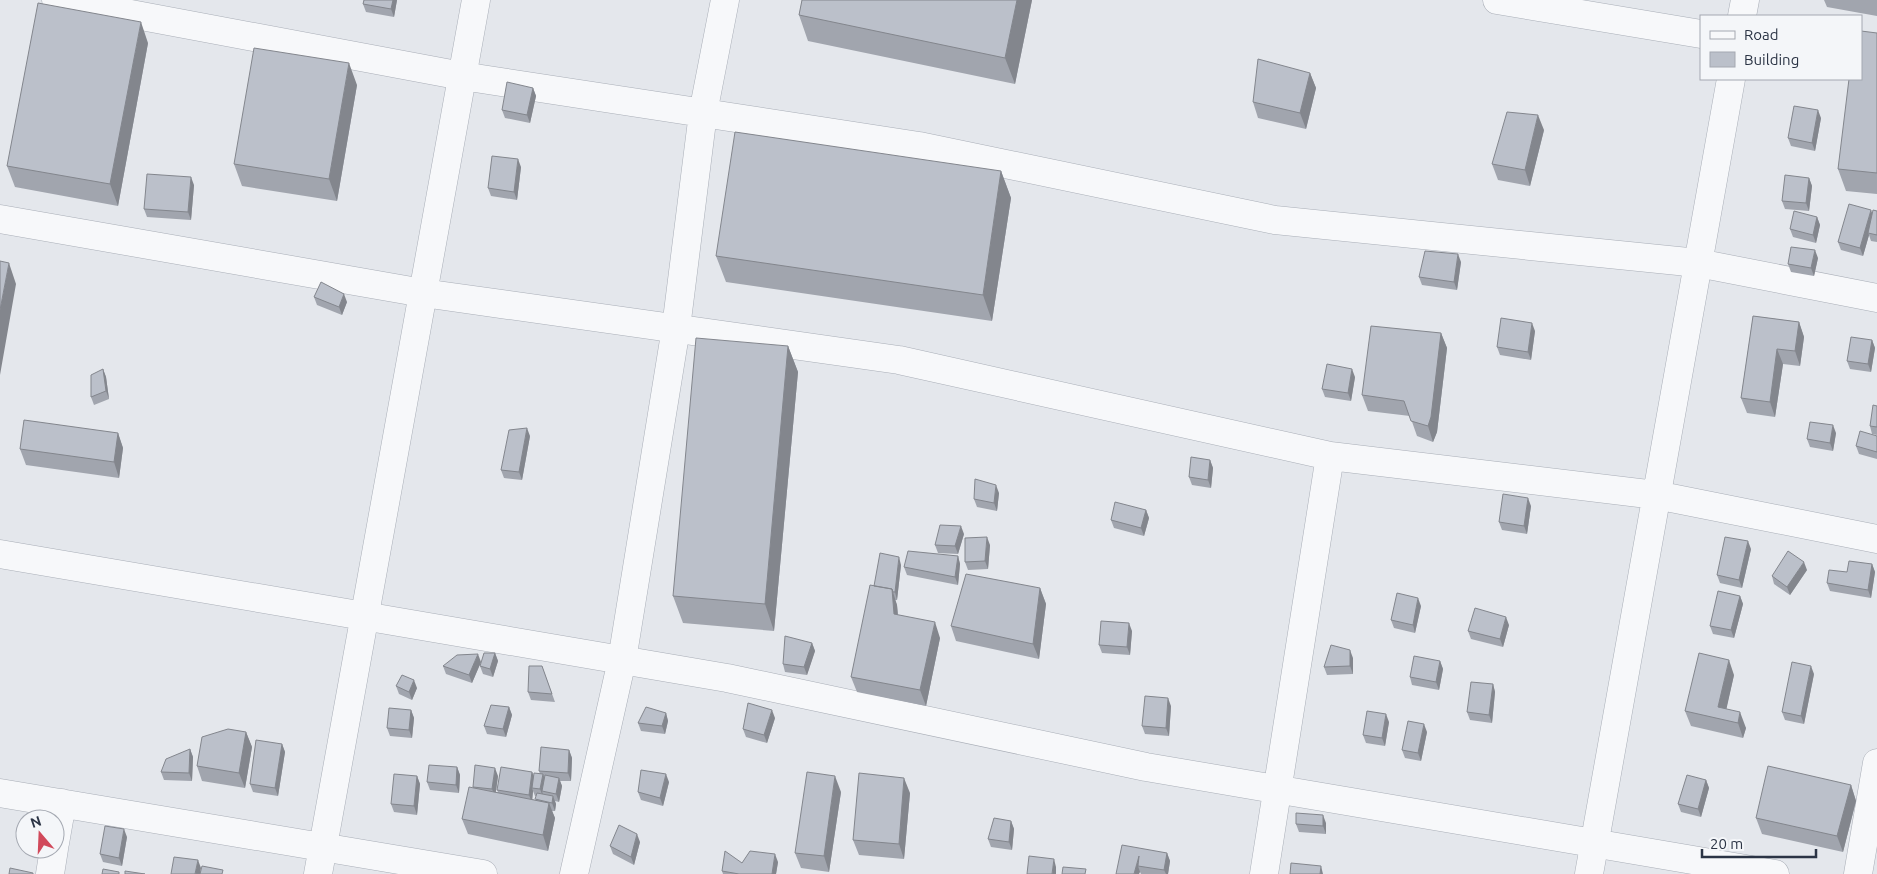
<svg xmlns="http://www.w3.org/2000/svg" width="1877" height="874" font-family="Ubuntu,sans-serif">
<style>
.lines{fill:none;stroke-linecap:round;stroke-linejoin:round}
.minor-casing{stroke:#a9aeb7;stroke-width:29}
.minor{stroke:#f7f8fa;stroke-width:28}
.wall{fill:#a1a5ae;fill-rule:evenodd}
.shaded-wall{fill:#83868d}
.building{fill:#bbc0ca;stroke:#83868d}
</style>
<rect width="100%" height="100%" fill="#e4e7ec"/>
<g class="lines">
<defs>
<path id="minor" d="M56,0L462,76L919,146L1275,220L1698,263L1877,298
M1497,0L1701,34
M1742,16L1745,0
M0,219L423,293L899,360L1330,456L1656,495L1877,539
M0,554L727,678L1146,767L1775,874
M0,793L483,874
M55,843L62,803
M50,874L54,849
M318,874L476,0
M574,874L622,660L676,328L703,113L725,0
M1264,874L1330,456
M1589,874L1731,79
M1858,874L1877,763"/>
</defs>
<use href="#minor" class="minor-casing"/>
<use href="#minor" class="minor"/>
</g>
<path class="wall" d="M364,0H397L394,17L366,12L363,4Z
M802,0H1032L1015,84L808,41L799,15Z
M1824,0H1877V16L1827,7Z
M1877,33V194L1846,191L1838,169Z
M148,43L118,206L15,187L7,166Z
M1310,73L1316,88L1306,129L1258,118L1253,102Z
M357,85L337,201L242,186L234,164Z
M533,88L536,96L530,123L505,118L502,110Z
M1821,118L1815,151L1791,146L1788,138Z
M1544,130L1530,186L1498,180L1492,164Z
M521,167L517,200L491,196L488,188Z
M1001,171L1011,198L992,321L726,282L716,256Z
M1809,178L1812,186L1809,211L1785,209L1782,201Z
M194,185L191,220L147,217L144,209Z
M1877,211V242L1871,241L1869,235L1863,256L1841,250L1838,242Z
M1817,217L1820,225L1816,243L1793,237L1790,229Z
M1818,258L1814,276L1791,272L1788,264Z
M1461,262L1457,290L1422,285L1419,277Z
M314,297L347,302L342,315L317,305Z
M1753,316L1799,322L1804,337L1800,366L1783,364L1775,417L1747,413L1741,398Z
M1535,331L1531,360L1500,355L1497,347Z
M1441,333L1447,348L1437,432L1433,442L1417,436L1410,416L1368,411L1362,395Z
M1872,340L1875,348L1871,372L1850,369L1847,361Z
M788,346L798,372L774,631L683,623L673,596Z
M103,369L106,377L109,399L94,405L91,397Z
M1355,377L1351,401L1325,397L1322,389Z
M1877,406V435L1872,434L1870,426Z
M118,433L123,448L119,478L26,465L20,449Z
M1836,433L1833,451L1810,447L1807,439Z
M530,436L522,480L504,478L501,470Z
M1877,436V459L1859,454L1856,446Z
M1210,460L1213,468L1211,488L1192,485L1189,477Z
M999,493L997,511L977,507L974,499Z
M1531,506L1527,534L1502,530L1499,522Z
M1146,510L1149,518L1144,536L1114,528L1111,520Z
M964,534L958,554L938,553L935,545Z
M990,545L988,569L968,570L965,562Z
M1751,549L1742,588L1720,583L1717,575Z
M958,556L960,564L958,585L907,575L904,567Z
M1872,564L1875,572L1871,598L1830,591L1827,583L1847,572Z
M901,565L897,600H895L897,605L898,615L940,638L926,706L857,692L851,677L874,586Z
M1807,570L1790,595L1774,584L1772,576Z
M1040,588L1046,604L1039,659L956,641L951,626Z
M1740,596L1743,604L1734,638L1713,634L1710,626Z
M1421,606L1415,633L1394,628L1391,620Z
M1509,625L1503,647L1471,639L1468,631Z
M1132,631L1130,655L1102,653L1099,645Z
M812,643L815,651L807,675L785,672L783,664Z
M495,653L498,661L493,677L483,674L480,666Z
M1353,658V674L1327,675L1324,667Z
M1440,661L1443,669L1439,690L1412,685L1410,677Z
M481,662L472,683L446,674L443,666Z
M542,666L555,702L531,700L528,692Z
M1814,674L1804,724L1785,720L1782,712Z
M1734,675L1726,709L1746,728L1743,738L1691,726L1685,711Z
M1493,684L1495,692L1492,723L1470,720L1467,712Z
M396,686L417,688L412,700L399,694Z
M1171,706L1169,736L1145,734L1142,726Z
M509,707L512,715L506,737L487,734L484,726Z
M411,710L414,718L412,738L390,736L387,728Z
M666,713L668,721L665,734L641,731L638,723Z
M775,718L767,743L746,737L743,729Z
M1389,722L1385,746L1366,743L1363,735Z
M246,732L252,747L245,788L202,781L197,766Z
M1427,732L1421,761L1405,758L1402,750Z
M282,744L285,752L278,796L253,792L250,784Z
M190,749L193,757L192,781L164,780L161,772Z
M569,750L572,758L571,781H560L562,786L559,802L555,801L556,804L555,811H552L555,818L548,851L468,834L462,819L473,787L498,776L496,792H498L497,790L532,772L534,776L540,774L539,771ZM533,791L535,796H536V800L532,799Z
M457,767L460,775L459,793L430,790L427,782Z
M417,776L420,784L417,815L394,812L391,804Z
M1706,780L1709,788L1701,817L1681,812L1678,804Z
M669,782L663,806L641,800L638,792Z
M1851,785L1856,801L1843,852L1762,834L1756,818Z
M841,792L829,872L801,868L795,853Z
M910,793L904,859L859,855L853,840Z
M1011,821L1014,829L1012,850L991,847L988,839Z
M1326,823V834L1299,832L1296,824Z
M127,837L122,866L103,862L100,854Z
M640,842L634,865L613,854L610,846Z
M1167,853L1170,861L1168,874H1141L1140,872L1116,874Z
M778,862L776,874H723L722,871L742,863Z"/>
<path class="shaded-wall" d="M393,0H397L394,17L391,9Z
M1017,0H1032L1015,84L1005,58Z
M141,22L148,43L118,206L110,184Z
M349,63L357,85L337,201L329,179Z
M1310,73L1316,88L1306,129L1300,113Z
M533,88L536,96L530,123L527,115Z
M1818,110L1821,118L1815,151L1812,143Z
M1538,115L1544,130L1530,186L1525,170Z
M518,159L521,167L517,200L514,192Z
M1001,171L1011,198L992,321L983,295Z
M191,177L194,185L191,220L188,212Z
M1809,178L1812,186L1809,211L1806,203Z
M1871,210L1874,218L1868,233L1869,235L1863,256L1860,248Z
M1817,217L1820,225L1816,243L1813,235Z
M1815,250L1818,258L1814,276L1811,268Z
M1458,254L1461,262L1457,290L1454,282Z
M9,263L16,284L0,375V310Z
M344,294L347,302L342,315L339,307Z
M1799,322L1804,337L1800,366L1795,351Z
M1532,323L1535,331L1531,360L1528,352Z
M1441,333L1447,348L1437,432L1433,442L1428,426Z
M1872,340L1875,348L1871,372L1868,364Z
M788,346L798,372L774,631L765,604Z
M1777,349L1783,364L1775,417L1770,402Z
M103,369L106,377L109,399L106,391Z
M1352,369L1355,377L1351,401L1348,393Z
M1833,425L1836,433L1833,451L1830,443Z
M527,428L530,436L522,480L519,472Z
M118,433L123,448L119,478L114,462Z
M1210,460L1213,468L1211,488L1208,480Z
M996,485L999,493L997,511L994,503Z
M1528,498L1531,506L1527,534L1524,526Z
M1146,510L1149,518L1144,536L1141,528Z
M961,526L964,534L958,554L955,546Z
M987,537L990,545L988,569L985,561Z
M1748,541L1751,549L1742,588L1739,580Z
M958,556L960,564L958,585L955,577Z
M899,557L901,565L897,600L895,592Z
M1804,562L1807,570L1790,595L1787,587Z
M1872,564L1875,572L1871,598L1868,590Z
M1040,588L1046,604L1039,659L1033,644Z
M892,589L897,605L899,629L894,614Z
M1740,596L1743,604L1734,638L1731,630Z
M1418,598L1421,606L1415,633L1413,625Z
M1506,617L1509,625L1503,647L1500,639Z
M935,622L940,638L926,706L920,690Z
M1129,623L1132,631L1130,655L1127,647Z
M812,643L815,651L807,675L804,667Z
M1350,650L1353,658V674L1350,666Z
M495,653L498,661L493,677L490,669Z
M478,654L481,662L472,683L469,675Z
M1729,660L1734,675L1724,720L1718,707Z
M1440,661L1443,669L1439,690L1436,682Z
M1811,666L1814,674L1804,724L1801,716Z
M414,680L417,688L412,700L409,692Z
M1493,684L1495,692L1492,723L1489,715Z
M1168,698L1171,706L1169,736L1166,728Z
M509,707L512,715L506,737L503,729Z
M411,710L414,718L412,738L409,730Z
M772,710L775,718L767,743L764,735Z
M1740,712L1746,728L1743,738L1738,723Z
M666,713L668,721L665,734L662,726Z
M1386,714L1389,722L1385,746L1382,738Z
M1424,724L1427,732L1421,761L1418,753Z
M246,732L252,747L245,788L239,773Z
M282,744L285,752L278,796L275,788Z
M190,749L193,757L192,781L189,773Z
M569,750L572,758L571,781L568,773Z
M457,767L460,775L459,793L456,785Z
M495,768L498,776L495,797L492,789Z
M532,772L535,780L532,788L533,791L532,803L529,795Z
M543,774L546,782L542,791L543,795V797L540,789Z
M666,774L669,782L663,806L660,798Z
M417,776L420,784L417,815L414,806Z
M835,776L841,792L829,872L824,856Z
M559,778L562,786L559,802L556,794Z
M904,778L910,793L904,859L899,844Z
M1706,780L1709,788L1701,817L1698,809Z
M1851,785L1856,801L1843,852L1837,836Z
M553,796L556,804L555,811L552,803Z
M549,803L555,818L548,851L543,835Z
M1323,815L1326,823V834L1323,826Z
M1011,821L1014,829L1012,850L1009,842Z
M124,829L127,837L122,866L119,858Z
M637,834L640,842L634,865L631,857Z
M1167,853L1170,861L1168,874H1166L1164,870Z
M775,854L778,862L776,874H772Z
M1139,856L1138,866L1140,872L1139,874H1134Z
M1054,859L1056,867V874H1052Z
M198,860L201,868L200,874H195Z
M1321,866L1323,874H1320Z"/>
<path class="building" d="M364,0H393L391,9L363,4Z
M802,0H1017L1005,58L799,15Z
M38,3L141,22L110,184L7,166Z
M1861,31L1877,33V173L1838,169L1849,79H1861Z
M254,48L349,63L329,179L234,164Z
M1258,59L1310,73L1300,113L1253,102Z
M507,82L533,88L527,115L502,110Z
M1794,106L1818,110L1812,143L1788,138Z
M1507,112L1538,115L1525,170L1492,164Z
M735,132L1001,171L983,295L716,256Z
M492,156L518,159L514,192L488,188Z
M147,174L191,177L188,212L144,209Z
M1785,175L1809,178L1806,203L1782,201Z
M1849,204L1871,210L1860,248L1838,242Z
M1873,210L1877,211V235L1868,233Z
M1794,211L1817,217L1813,235L1790,229Z
M1791,247L1815,250L1811,268L1788,264Z
M1425,251L1458,254L1454,282L1419,277Z
M0,261L9,263L0,310Z
M321,282L344,294L339,307L314,297Z
M1753,316L1799,322L1795,351L1777,349L1770,402L1741,398Z
M1501,318L1532,323L1528,352L1497,347Z
M1371,326L1441,333L1431,417L1428,426L1411,421L1404,401L1362,395Z
M1851,337L1872,340L1868,364L1847,361Z
M696,338L788,346L765,604L673,596Z
M1327,364L1352,369L1348,393L1322,389Z
M103,369L106,391L91,397V375Z
M1873,405L1877,406V427L1870,426Z
M24,420L118,433L114,462L20,449Z
M1810,422L1833,425L1830,443L1807,439Z
M527,428L519,472L501,470L509,430Z
M1860,431L1877,436V452L1856,446Z
M1191,457L1210,460L1208,480L1189,477Z
M975,479L996,485L994,503L974,499Z
M1503,494L1528,498L1524,526L1499,522Z
M1115,502L1146,510L1141,528L1111,520Z
M940,525L961,526L955,546L935,545Z
M987,537L985,561L965,562V538Z
M1725,537L1748,541L1739,580L1717,575Z
M908,551L958,556L955,577L904,567Z
M1788,551L1804,562L1787,587L1772,576Z
M880,553L899,557L895,592H893L892,589L874,586Z
M1849,561L1872,564L1868,590L1827,583L1829,570L1847,572Z
M966,574L1040,588L1033,644L951,626Z
M870,585L892,589L894,614L935,622L920,690L851,677Z
M1718,591L1740,596L1731,630L1710,626Z
M1397,593L1418,598L1413,625L1391,620Z
M1475,608L1506,617L1500,639L1468,631Z
M1101,621L1129,623L1127,647L1099,645Z
M785,636L812,643L804,667L783,664Z
M1331,645L1350,650V666L1324,667Z
M484,653H495L490,669L480,666Z
M1699,653L1729,660L1718,707L1740,712L1738,723L1685,711Z
M478,654L469,675L443,666L457,655Z
M1414,656L1440,661L1436,682L1410,677Z
M1792,662L1811,666L1801,716L1782,712Z
M529,666H542L552,694L528,692Z
M402,675L414,680L409,692L396,686Z
M1471,682L1493,684L1489,715L1467,712Z
M1145,696L1168,698L1166,728L1142,726Z
M748,703L772,710L764,735L743,729Z
M491,705L509,707L503,729L484,726Z
M646,707L666,713L662,726L638,723Z
M389,708L411,710L409,730L387,728Z
M1367,711L1386,714L1382,738L1363,735Z
M1408,721L1424,724L1418,753L1402,750Z
M228,729L246,732L239,773L197,766L202,737Z
M256,740L282,744L275,788L250,784Z
M541,747L569,750L568,773L539,771Z
M190,749L189,773L161,772L166,759Z
M429,765L457,767L456,785L427,782Z
M475,765L495,768L492,789L473,787Z
M1768,766L1851,785L1837,836L1756,818Z
M501,767L532,772L529,795L497,790Z
M641,770L666,774L660,798L638,792Z
M807,772L835,776L824,856L795,853Z
M534,773L543,774L540,789L532,788Z
M859,773L904,778L899,844L853,840Z
M394,774L417,776L414,806L391,804Z
M545,775L559,778L556,794L542,791Z
M1687,775L1706,780L1698,809L1678,804Z
M469,787L549,803L543,835L462,819Z
M537,793L553,796L552,803L535,799Z
M1296,813L1323,815V826L1296,824Z
M994,818L1011,821L1009,842L988,839Z
M619,825L637,834L631,857L610,846Z
M105,826L124,829L119,858L100,854Z
M1122,845L1167,853L1164,870L1138,866L1139,856L1134,874H1116Z
M725,851L742,863L750,851L775,854L772,874H739L722,871Z
M1029,856L1054,859L1052,874H1027Z
M174,857L198,860L195,874H171Z
M1291,863L1321,866L1320,874H1290Z
M202,866L223,870L222,874H200Z
M1063,867L1086,869L1085,874H1062Z
M10,868L33,873V874H9Z
M103,869L119,872V874H102Z
M125,871L145,874H125Z"/>
<rect x="1700" y="15" width="162" height="65" fill="#f4f6f9" stroke="#a4a8b1"/>
<rect x="1710" y="31" width="25" height="8" fill="#f7f8fa" stroke="#a4a8b1"/>
<text x="1744" y="40" font-size="15" fill="#2b3445">Road</text>
<rect x="1710" y="52" width="25" height="15" fill="#bbc0ca" stroke="#a4a8b1"/>
<text x="1744" y="65" font-size="15" fill="#2b3445">Building</text>
<g transform="translate(40 834) rotate(341)"><circle r="24" fill="#f4f6f9" stroke="#a4a8b1"/>
<path d="M0-4L9 19L0 12L-9 19Z" fill="#d1495b"/>
<text y="-8" font-size="14" font-weight="bold" text-anchor="middle" fill="#2b3445">N</text>
</g>
<path d="M1702 849v8h114v-8" fill="none" stroke="#2b3445" stroke-width="2.5"/>
<text x="1710" y="849" font-size="15" fill="#2b3445" stroke="#f4f6f9" stroke-width="4" paint-order="stroke">20 m</text>
</svg>
